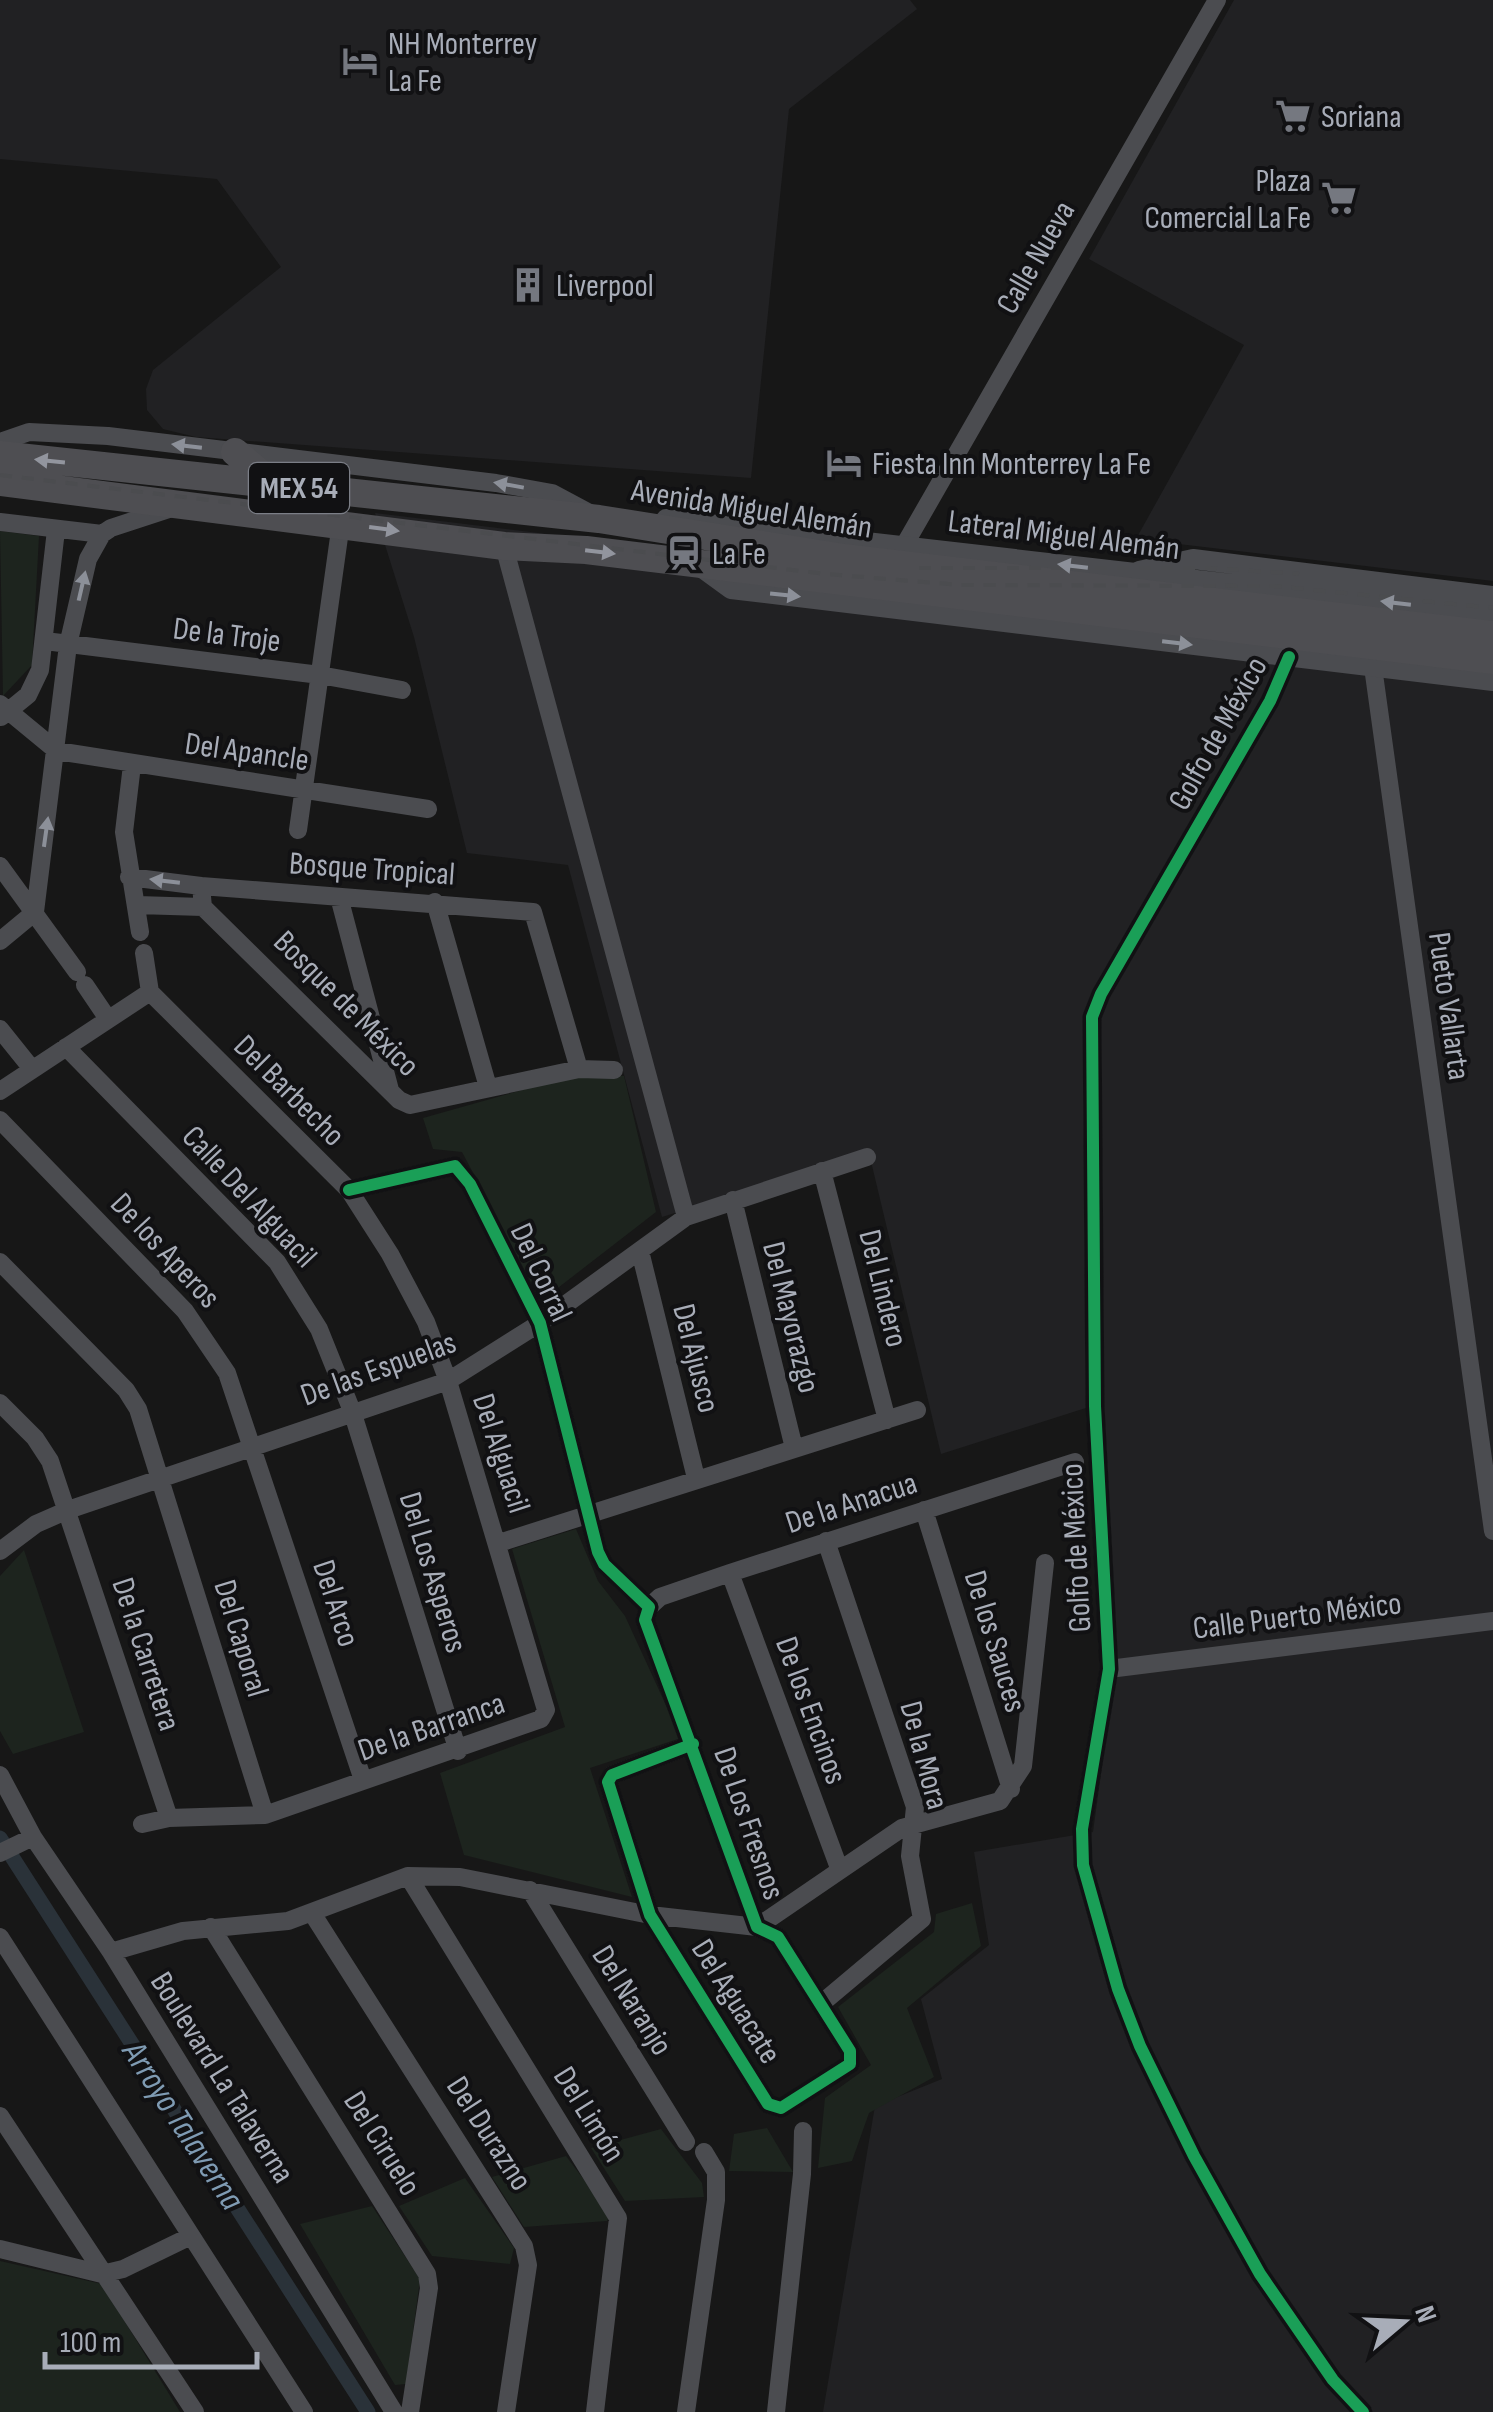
<svg xmlns="http://www.w3.org/2000/svg" width="1493" height="2412" font-family="'Sofia Sans Condensed',sans-serif">
<style>
.built{fill:#212123}
.green{fill:#1d241e}
.lines{fill:none;stroke-linecap:round;stroke-linejoin:round}
.canal{stroke:#2a3239;stroke-width:15}
.minor{stroke:#4b4c50;stroke-width:18}
.tertiary{stroke:#4b4c50;stroke-width:20}
.trunk{stroke:#4e4e52;stroke-width:28}
.rail{stroke:#4b4c4f;stroke-width:4;stroke-dasharray:12 10;stroke-linecap:butt}
.cycleway-casing{stroke:#111113;stroke-width:19}
.cycleway{stroke:#1a9f57;stroke-width:12}
.oneway{fill:#8c9099}
.oneway2{fill:#92959e}
.labels{text-anchor:middle;stroke-width:8;stroke-linejoin:round;paint-order:stroke}
.shield{fill:#111113;stroke:#7b7e86;stroke-width:2.5}
.shield-label{font-size:30px;font-weight:bold;fill:#a8adb8}
.poi-label{font-size:32px;fill:#a8adb8;stroke:#111113;text-anchor:start}
.street-label{font-size:32px;fill:#a8adb8;stroke:#111113}
.water-label{font-size:35px;font-style:italic;fill:#7f9bb3;stroke:#111113}
</style>
<rect width="100%" height="100%" fill="#171717"/>
<path class="built" d="M0,0H910L917,9L789,109L751,478L196,437L163,429L147,410L146,389L153,370L281,267L217,179L0,159Z
M1234,0H1493V581L1136,539L1244,345L1089,259Z
M375,513L1493,649V2412H823L875,2106L942,2079L921,1999L989,1945L974,1852L1093,1832L1112,1693L1092,1406L941,1454L869,1153L662,1217L568,865L467,853L414,637Z"/>
<path class="green" d="M0,531L39,536L32,665L3,696Z
M583,1073L624,1076L656,1212L541,1301L462,1152L433,1149L423,1118Z
M576,1529L598,1581L625,1616L681,1738L590,1768L632,1897L464,1855L440,1773L565,1727L512,1549Z
M24,1550L84,1732L13,1754L0,1731V1576Z
M972,1903L981,1946L907,2008L934,2077L869,2113L852,2161L818,2168L825,2098L871,2065L838,2007L934,1932L936,1914Z
M767,2128L793,2172L729,2171L734,2134Z
M661,2129L702,2183L704,2197L625,2201L591,2148Z
M566,2156L610,2214L607,2221L524,2227L492,2177Z
M465,2178L514,2248L510,2264L432,2256L399,2206Z
M372,2206L420,2279L406,2384L395,2385L300,2224Z
M0,2261L102,2284L180,2412H0Z"/>
<g class="lines">
<path class="canal" d="M0,1838L368,2412"/>
<path class="minor" d="M0,442L29,432L108,436L496,483L552,493L595,516
M0,522L102,534
M905,544L1217,0
M504,546L686,1217
M45,641L320,675L402,690
M1289,657L1270,701L1101,994L1092,1017L1095,1406L1109,1669L1082,1829L1083,1865L1118,1989L1140,2046L1194,2156L1260,2274L1333,2380L1363,2412
M1373,667L1493,1531
M0,704L57,751L428,809
M1,717L28,695L40,670L56,530
M132,765L124,832L140,932
M298,830L341,523
M0,866L77,972
M129,877L201,886
M339,897L390,1090
M435,902L488,1087
M137,905L203,907
M203,907L201,886L533,912L579,1069
M203,907L399,1100L410,1105L579,1069L614,1070
M0,941L35,912L68,645L88,559L102,534L111,528L169,509
M85,985L108,1019
M0,1029L32,1069
M66,1047L277,1262L319,1329L352,1411L458,1751
M0,1091L150,992
M0,1120L185,1311L227,1373L363,1780
M822,1171L887,1420
M349,1190L455,1166L470,1184L540,1323L598,1552L604,1564L649,1607L645,1620L757,1927L778,1937L850,2051V2064L781,2108L768,2104L650,1915L608,1782L612,1775L693,1744
M733,1200L794,1448
M640,1251L696,1478
M0,1262L126,1390L138,1409L265,1815
M0,1403L35,1438L50,1461L169,1818
M924,1510L1011,1789
M499,1543L917,1410
M0,1551L36,1524L68,1510L448,1381L540,1323L686,1217L867,1157
M730,1573L839,1868
M649,1607L660,1597L730,1573L1075,1462
M1109,1669L1493,1621
M0,1775L33,1837L111,1952L394,2412
M142,1824L169,1818L265,1815L541,1719L546,1710L448,1381L426,1322L390,1254L349,1190L150,992L144,953
M0,1853L33,1837
M408,1876L618,2218L595,2412
M530,1890L686,2142
M312,1913L524,2246L528,2265L506,2412
M211,1927L427,2274L429,2288L410,2412
M0,1937L304,2412
M111,1952L183,1931L288,1921L408,1876L460,1877L650,1915L757,1927L902,1828L1000,1801L1023,1766L1045,1563
M822,2003L922,1919L910,1856L915,1807L826,1541
M0,2116L195,2412
M0,2249L102,2274L123,2269L191,2236
M686,2412L716,2200V2172L704,2152
M776,2412L802,2174L803,2131"/>
<path class="tertiary" d="M666,519L1493,614
M698,565L731,589L1493,681
M1139,571L1193,559L1493,596"/>
<path class="trunk" d="M235,452L275,486
M0,455L599,519L844,558L1493,635
M0,482L504,546L586,550L1493,660"/>
<path class="rail" d="M0,475L826,574L960,585L1274,586L1493,608
M919,568H1210L1299,574"/>
<defs>
<path id="cycleway" d="M1289,657L1270,701L1101,994L1092,1017L1095,1406L1109,1669L1082,1829L1083,1865L1118,1989L1140,2046L1194,2156L1260,2274L1333,2380L1363,2412
M349,1190L455,1166L470,1184L540,1323L598,1552L604,1564L649,1607L645,1620L757,1927L778,1937L850,2051V2064L781,2108L768,2104L650,1915L608,1782L612,1775L693,1744"/>
</defs>
<use href="#cycleway" class="cycleway-casing"/>
<use href="#cycleway" class="cycleway"/>
</g>
<defs><path id="oneway-solid" d="M-6-.8H1V-3.2L6.5 0L1 3.2V.8H-6Z" transform="scale(2.5)"/></defs>
<g class="oneway">
<use href="#oneway-solid" transform="translate(187 446) rotate(-173)"/>
<use href="#oneway-solid" transform="translate(509 485) rotate(-170)"/>
<use href="#oneway-solid" transform="translate(1073 566) rotate(-173)"/>
<use href="#oneway-solid" transform="translate(82 586) rotate(-77)"/>
<use href="#oneway-solid" transform="translate(785 595) rotate(6)"/>
<use href="#oneway-solid" transform="translate(1396 603) rotate(-173)"/>
<use href="#oneway-solid" transform="translate(1177 643) rotate(7)"/>
<use href="#oneway-solid" transform="translate(46 832) rotate(-82)"/>
<use href="#oneway-solid" transform="translate(165 881) rotate(-173)"/>
</g>
<g class="oneway2">
<use href="#oneway-solid" transform="translate(50 461) rotate(-174)"/>
<use href="#oneway-solid" transform="translate(384 529) rotate(8)"/>
<use href="#oneway-solid" transform="translate(600 552) rotate(7)"/>
</g>
<defs>
<symbol id="hotel-bare" viewBox="-9 -9 18 18"><path d="M-6-4.5h1.5V1H6V5H4.5V3h-9V5H-6ZM-4 0a1.8 1.8 0 1 1 3.6 0ZM.5 0V-2.5h3Q6-2.5 6 0Z" fill="#757880" stroke="#111113" stroke-width="2.5" paint-order="stroke"/></symbol>
<symbol id="supermarket-bare" viewBox="-9 -9 18 18"><path d="M-6-5.5h2.5l.6 2H6L4.5 2H-2.5L-4.4-4H-6ZM-1.5 3.2a1.3 1.3 0 1 0 .1 0ZM3 3.2a1.3 1.3 0 1 0 .1 0Z" fill="#757880" stroke="#111113" stroke-width="2.5" paint-order="stroke"/></symbol>
<symbol id="building-bare" viewBox="-9 -9 18 18"><path d="M-4-6H4V6H1V3H-1V6H-4ZM-2.5-4.3h1.7v1.8h-1.7ZM.8-4.3h1.7v1.8H.8ZM-2.5-1h1.7V.8h-1.7ZM.8-1h1.7V.8H.8Z" fill="#757880" stroke="#111113" stroke-width="2.5" paint-order="stroke"/></symbol>
<symbol id="station-bare" viewBox="-9 -9 18 18"><path d="M-3-6H3Q5-6 5-4V2Q5 4 3 4L4.5 6H3L1.5 4h-3L-3 6H-4.5L-3 4Q-5 4-5 2V-4Q-5-6-3-6ZM-3.5-4v3h7v-3ZM-3.5 1v1.5H-2V1ZM2 1v1.5H3.5V1Z" fill="#757880" stroke="#111113" stroke-width="2.5" paint-order="stroke"/></symbol>
</defs>
<g fill-rule="evenodd">
<use href="#hotel-bare" x="335" y="36" width="50" height="50"/>
<use href="#supermarket-bare" x="1268" y="91" width="50" height="50"/>
<use href="#supermarket-bare" x="1314" y="173" width="50" height="50"/>
<use href="#building-bare" x="503" y="260" width="50" height="50"/>
<use href="#hotel-bare" x="819" y="438" width="50" height="50"/>
<use href="#station-bare" x="659" y="528" width="50" height="50"/>
</g>
<g class="labels">
<rect class="shield" x="249" y="463" width="100" height="50" rx="8"/>
<g class="shield-label">
<text x="299" y="498">MEX 54</text>
</g>
<g class="poi-label">
<text x="388" y="54">NH Monterrey<tspan x="388" dy="37">La Fe</tspan></text>
<text x="1321" y="127">Soriana</text>
<text x="1311" y="191" text-anchor="end">Plaza<tspan x="1311" dy="37">Comercial La Fe</tspan></text>
<text x="556" y="296">Liverpool</text>
<text x="872" y="474">Fiesta Inn Monterrey La Fe</text>
<text x="712" y="564">La Fe</text>
</g>
<g class="street-label">
<text transform="translate(1035 257) rotate(-60)" y="11">Calle Nueva</text>
<text transform="translate(752 508) rotate(9)" y="11">Avenida Miguel Alemán</text>
<text transform="translate(1064 534) rotate(7)" y="11">Lateral Miguel Alemán</text>
<text transform="translate(227 634) rotate(7)" y="11">De la Troje</text>
<text transform="translate(1217 733) rotate(-61)" y="11">Golfo de México</text>
<text transform="translate(247 751) rotate(8)" y="11">Del Apancle</text>
<text transform="translate(372 868) rotate(4)" y="11">Bosque Tropical</text>
<text transform="translate(347 1003) rotate(45)" y="11">Bosque de México</text>
<text transform="translate(1450 1006) rotate(82)" y="11">Pueto Vallarta</text>
<text transform="translate(290 1090) rotate(45)" y="11">Del Barbecho</text>
<text transform="translate(250 1196) rotate(47)" y="11">Calle Del Alguacil</text>
<text transform="translate(166 1250) rotate(47)" y="11">De los Aperos</text>
<text transform="translate(542 1272) rotate(65)" y="11">Del Corral</text>
<text transform="translate(884 1288) rotate(76)" y="11">Del Lindero</text>
<text transform="translate(792 1317) rotate(76)" y="11">Del Mayorazgo</text>
<text transform="translate(697 1358) rotate(76)" y="11">Del Ajusco</text>
<text transform="translate(378 1368) rotate(-20)" y="11">De las Espuelas</text>
<text transform="translate(502 1453) rotate(72)" y="11">Del Alguacil</text>
<text transform="translate(851 1502) rotate(-18)" y="11">De la Anacua</text>
<text transform="translate(1075 1548) rotate(-93)" y="11">Golfo de México</text>
<text transform="translate(434 1572) rotate(73)" y="11">Del Los Asperos</text>
<text transform="translate(337 1603) rotate(72)" y="11">Del Arco</text>
<text transform="translate(1297 1615) rotate(-7)" y="11">Calle Puerto México</text>
<text transform="translate(242 1638) rotate(73)" y="11">Del Caporal</text>
<text transform="translate(996 1641) rotate(73)" y="11">De los Sauces</text>
<text transform="translate(147 1654) rotate(72)" y="11">De la Carretera</text>
<text transform="translate(812 1710) rotate(70)" y="11">De los Encinos</text>
<text transform="translate(431 1726) rotate(-19)" y="11">De la Barranca</text>
<text transform="translate(925 1755) rotate(75)" y="11">De la Mora</text>
<text transform="translate(750 1823) rotate(71)" y="11">De Los Fresnos</text>
<text transform="translate(633 2000) rotate(58)" y="11">Del Naranjo</text>
<text transform="translate(737 2001) rotate(58)" y="11">Del Aguacate</text>
<text transform="translate(223 2077) rotate(58)" y="11">Boulevard La Talaverna</text>
<text transform="translate(590 2114) rotate(58)" y="11">Del Limón</text>
<text transform="translate(490 2133) rotate(57)" y="11">Del Durazno</text>
<text transform="translate(383 2143) rotate(58)" y="11">Del Ciruelo</text>
</g>
<g class="water-label">
<text transform="translate(184 2125) rotate(57)" y="12">Arroyo Talaverna</text>
</g>
</g>
<g transform="translate(1403 2322) rotate(71)" stroke="#111113" stroke-width="8" paint-order="stroke">
<path d="M0-8L18 38L0 25L-18 38Z" fill="#a8adb8"/>
<text y="-15" font-size="28" font-weight="bold" text-anchor="middle" fill="#a8adb8">N</text>
</g>
<path d="M45 2352v15h212v-15" fill="none" stroke="#a8adb8" stroke-width="5"/>
<text x="60" y="2352" font-size="30" fill="#a8adb8" stroke="#111113" stroke-width="8" paint-order="stroke">100 m</text>
</svg>
